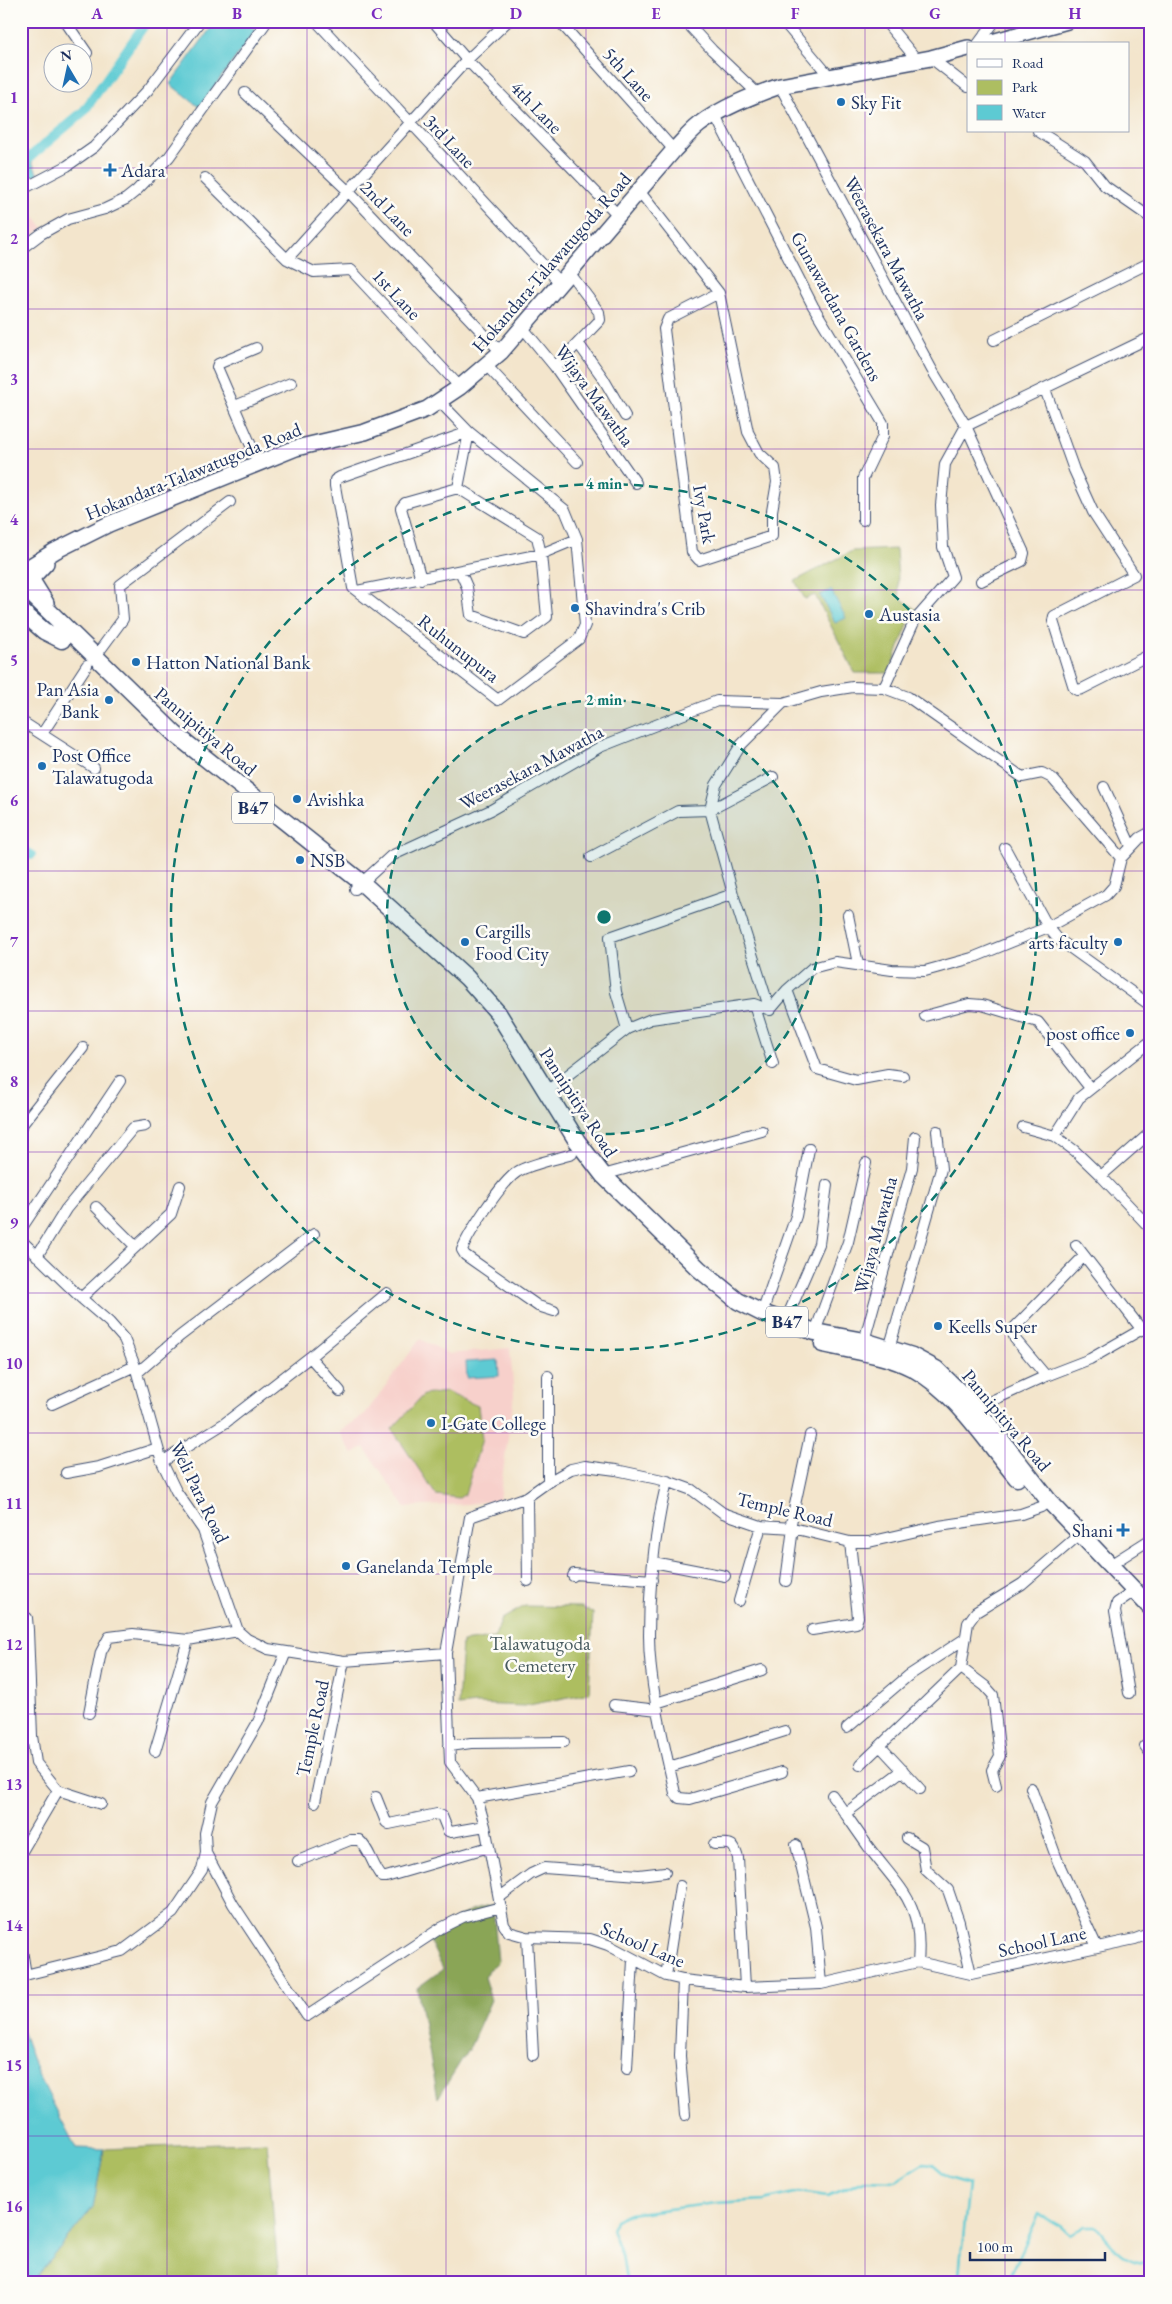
<svg xmlns="http://www.w3.org/2000/svg" width="1172" height="2304" font-family="'EB Garamond',serif">
<style>
.built{fill:#f7d0cb}
.green{fill:#adbe61;stroke:#647660}
.forest{fill:#8aa557;stroke:#526a5a}
.water{fill:#5dcad3;stroke:#3c7c98}
.lines{fill:none;stroke-linecap:round;stroke-linejoin:round}
.stream{stroke:#5dcad3;stroke-width:2.5}
.canal{stroke:#5dcad3;stroke-width:10}
.minor-casing{stroke:#3b4a6e;stroke-width:12}
.secondary-casing{stroke:#3b4a6e;stroke-width:18}
.primary-casing{stroke:#3b4a6e;stroke-width:19}
.minor{stroke:#fff;stroke-width:10}
.secondary{stroke:#fff;stroke-width:15}
.primary{stroke:#fff;stroke-width:16}
.grid{fill:none;stroke:#7b2cbf;stroke-width:1;stroke-opacity:0.55}
.ring{fill:none;stroke:#0f766e;stroke-width:2.5;stroke-dasharray:9 6}
.poi-dot{fill:#1f6fb2;stroke:#fdfcf7;stroke-width:2}
.labels{text-anchor:middle;stroke-width:5;stroke-linejoin:round;paint-order:stroke}
.shield{fill:#fdfcf7;stroke:#5f6c8c;stroke-width:1}
.shield-label{font-size:18px;font-weight:bold;fill:#1b2f5e}
.street-label{font-size:19px;fill:#1b2f5e;stroke:#fdfcf7}
.poi-label{font-size:19px;fill:#1b2f5e;stroke:#fdfcf7;text-anchor:start}
.park-label{font-size:19px;fill:#475a5f;stroke:#fdfcf7}
.centre{fill:#0f766e;stroke:#fdfcf7;stroke-width:2.5}
.ring-label{font-size:15px;text-anchor:middle;font-weight:bold;fill:#0f766e;stroke:#fdfcf7;stroke-width:5;stroke-linejoin:round;paint-order:stroke}
.neatline{fill:none;stroke:#7b2cbf;stroke-width:2}
.grid-label{font-size:16px;text-anchor:middle;font-weight:bold;fill:#7b2cbf}
</style>
<rect width="100%" height="100%" fill="#fdfcf7"/>
<filter id="ink" filterUnits="userSpaceOnUse"><feTurbulence type="fractalNoise" baseFrequency=".02" numOctaves="2"/><feDisplacementMap in="SourceGraphic" scale="10" xChannelSelector="R" yChannelSelector="G"/><feConvolveMatrix kernelMatrix="1 2 1 2 8 2 1 2 1" color-interpolation-filters="sRGB"/></filter>
<filter id="wash" filterUnits="userSpaceOnUse"><feTurbulence type="fractalNoise" baseFrequency=".0096" numOctaves="4" result="noise"/><feDisplacementMap in="SourceGraphic" scale="20" xChannelSelector="R" yChannelSelector="G"/><feGaussianBlur stdDeviation="1.12" result="paint"/><feColorMatrix in="noise" values="0 0 0 0 0 0 0 0 0 0 0 0 0 0 0 0 0 1.4 0 .05"/><feComposite in="paint" operator="in"/></filter>
<g filter="url(#wash)">
<rect width="100%" height="100%" fill="#f3e5cc"/>
<path class="built" d="M21,198L43,228L21,244Z
M420,1339L449,1354L510,1348L514,1395L499,1500L467,1504L405,1507L364,1447L353,1454L339,1432L365,1414Z"/>
<path class="green" d="M896,549L899,597L918,611L911,617L889,673H855L815,595L805,599L795,581L852,551Z
M446,1392L478,1406L482,1439L465,1494L459,1498L436,1495L392,1429L423,1395Z
M525,1606L581,1607L593,1613L589,1693L524,1706L476,1704L458,1706L462,1642L494,1638L502,1619Z
M267,2142L279,2283H31L93,2207L104,2149Z"/>
<path class="forest" d="M493,1906L498,1961L484,1977L491,2000L471,2045L438,2098L417,1988L443,1969L427,1936C447,1924 469,1907 493,1906Z"/>
<path class="water" d="M216,21H241L256,30L199,107L170,84Z
M21,151L30,157L38,175L21,184Z
M831,590L846,618L835,623L820,595Z
M498,1360L499,1376L467,1378L466,1362Z
M21,2027L37,2072L76,2148L104,2149L93,2207L31,2283H21Z"/>
<g class="lines">
<path class="stream" d="M627,2283L622,2256L612,2230L615,2220L629,2214L716,2203L764,2200L798,2192L828,2196L867,2180L896,2181L923,2164L934,2165L949,2178L969,2184L958,2283
M1007,2283L1039,2214L1060,2226L1070,2235L1085,2226H1096C1111,2245 1124,2265 1151,2263"/>
<path class="canal" d="M30,157L84,111L147,21
M21,849L31,855"/>
</g>
</g>
<g filter="url(#ink)">
<g class="lines">
<defs>
<path id="minor" d="M65,21L87,53
M316,21L560,283
M433,21L467,60L619,216
M559,21L674,150
M685,21L712,50L758,94
M783,21L830,77
M885,21L917,60
M978,44L995,21
M931,58L968,87
M780,86L932,370L966,426L1024,553L1022,561L981,581
M245,93L348,191L501,352
M715,115L813,306L883,423V436L863,478V520
M1038,131L1085,161L1105,186L1151,218
M205,178L287,259L314,272L351,270L460,387
M21,190L67,166L94,147L148,90L200,21
M640,192L719,293L748,432L759,453L775,468L777,482L772,511V536L699,560L692,552L664,329L668,319L719,293
M21,249L41,234L68,219L105,209L126,199L136,191L169,157L265,24
M287,259L467,60L508,21
M523,328L555,367L636,483
M994,340L1151,262
M578,343L603,378L625,416
M256,348L218,364L217,367L259,464
M487,366L577,462
M555,367L600,320L599,312L569,272
M1045,389L1074,470L1093,512L1134,575L1054,616L1053,621L1074,688L1077,690L1082,689L1151,654
M439,401L469,432L565,510L577,539L585,625L579,639L498,700L353,588L335,486V480L340,477L469,432
M235,406L291,383
M458,488L537,537L541,554L547,617L524,634L471,615L467,587L460,571
M458,488L469,432
M421,579L401,508L405,503L458,488
M357,591L541,554L577,539
M95,657L123,619L120,585L230,502
M884,688L915,620L953,577L943,547L941,505L945,464L966,426L1151,337
M21,721L94,768
M42,734L87,665
M1104,787L1131,846
M1005,848L1048,927L1058,939L1151,1006
M591,857L678,811L710,810L773,777
M355,889L391,856L491,810L600,747L717,701L783,703L821,692L853,687L884,688L908,697L1022,777L1042,773L1052,778L1121,858
M848,915L858,964
M787,990L817,1069L856,1080L888,1074L903,1076
M754,1004L773,1064
M770,1010L733,894L710,810L716,785L741,745L783,703
M925,1016L969,1004L982,1005L1038,1022L1090,1088
M627,1029L616,992L610,937L733,894
M546,1092L627,1029L651,1019L754,1004L770,1010L787,990L812,968L835,962L892,970L925,971L972,958L1048,927L1106,895L1114,886L1121,858L1140,838L1151,832
M21,1126L83,1048
M1023,1127L1055,1136L1075,1151L1101,1176
M1151,1132L1101,1176L1151,1229
M1055,1136L1079,1098L1151,1041
M603,1175L762,1131
M96,1207L135,1246
M21,1229L120,1081
M21,1240L81,1298L109,1322L124,1339L135,1366L162,1462L176,1491L203,1530L238,1631L247,1639L268,1649L344,1661L446,1653L450,1762L477,1798L485,1826L504,1925L509,1932L527,1937L590,1939L608,1945L666,1976L683,1980L745,1987L821,1984L918,1962L971,1974L1135,1939L1151,1933
M1076,1245L1142,1330
M37,1256L66,1209L133,1128L145,1126
M81,1298L171,1214L180,1186
M554,1311L538,1306L465,1255L462,1250C469,1232 501,1183 517,1172C530,1164 557,1159 572,1154
M762,1313L796,1216L809,1149
M785,1322L819,1244L827,1185
M815,1332L848,1242L866,1163
M864,1341L912,1168L915,1137
M889,1349L941,1169L937,1131
M310,1357L340,1391
M137,1373L180,1336L314,1234
M548,1376V1482
M1046,1376L1015,1339L1012,1330L1084,1256
M52,1404L135,1366
M976,1408L1046,1376L1090,1359L1151,1324
M162,1462L225,1423L310,1357L387,1293
M66,1473L99,1467L158,1448
M667,1481C655,1530 649,1584 649,1635C649,1685 664,1744 675,1793L679,1798L690,1799L782,1772
M527,1497L528,1581
M790,1528L810,1435
M653,1562L725,1576
M1110,1565L1151,1539
M573,1576L574,1574L652,1580
M786,1581L793,1528
M1127,1596L1117,1603L1115,1611L1129,1693
M739,1601L761,1526
M21,1616L27,1618L28,1630L32,1736L36,1763L58,1790L101,1804
M812,1630L856,1623L858,1617L850,1542
M446,1653L470,1517L527,1497L548,1482L571,1469L585,1466L616,1470L667,1481L692,1490L723,1513L761,1526L793,1528L850,1542H869L939,1526L1021,1514L1041,1507L1049,1501
M961,1668L968,1623L976,1612L1022,1584L1080,1534
M961,1668L985,1686L993,1695L1000,1756L992,1770L996,1786
M656,1703L762,1670
M614,1705L658,1710
M89,1713L101,1652L109,1637L133,1634L188,1640L238,1631
M847,1728L908,1676L966,1638
M449,1746L471,1743L564,1742
M880,1746L920,1789
M1145,1746L1151,1754
M155,1751L188,1640
M860,1765L961,1668
M669,1767L785,1731
M1031,1788L1058,1862L1097,1947
M832,1795C845,1813 857,1831 870,1849C902,1891 923,1904 918,1962
M376,1797L386,1822L389,1824L437,1814L442,1816L448,1831L451,1832L485,1826
M477,1798L629,1771
M315,1802L344,1661
M846,1813L903,1770
M907,1838L922,1847L926,1870L948,1890L959,1922L971,1974
M714,1844C731,1844 733,1841 738,1858L745,1987
M796,1845L816,1927L821,1984
M21,1853L58,1790
M206,1853L233,1904L307,2016L441,1928L463,1917L501,1907
M298,1861L350,1840H359C370,1849 372,1866 382,1877H386L489,1847
M500,1897L531,1874L544,1868L639,1875L665,1872
M527,1937L533,2055
M21,1944L26,1975
M21,1976L122,1951L173,1913L202,1870L206,1853L205,1833L212,1802L258,1722L286,1652
M666,1976L680,1886
M683,1980L680,2056L685,2115
M627,2069L633,1960"/>
<path id="secondary" d="M985,44L1067,21
M21,572L55,551L109,524L296,448L365,432L427,409L460,387L501,352L674,150C682,142 690,132 699,125C722,107 754,95 780,86L931,58L968,48
M46,603L33,582L32,578L46,563"/>
<path id="primary" d="M21,584L175,734L361,882L467,978L498,1013L577,1141L603,1175L699,1269L738,1301L762,1313L815,1332L864,1341L912,1356L936,1369L976,1408L1049,1501L1151,1608
M21,611L44,631L62,640
M823,1344C852,1351 886,1354 912,1368C955,1391 986,1441 1017,1478"/>
</defs>
<use href="#minor" class="minor-casing"/>
<use href="#secondary" class="secondary-casing"/>
<use href="#primary" class="primary-casing"/>
<use href="#minor" class="minor"/>
<use href="#secondary" class="secondary"/>
<use href="#primary" class="primary"/>
</g>
</g>
<path class="grid" d="M167,21V2283M307,21V2283M446,21V2283M586,21V2283M726,21V2283M865,21V2283M1005,21V44M1005,131V2283M21,168H1151M21,309H1151M21,449H1151M21,590H1151M21,730H1151M21,871H1151M21,1011H1151M21,1152H1151M21,1293H1151M21,1433H1151M21,1574H1151M21,1714H1151M21,1855H1151M21,1995H1151M21,2136H1151"/>
<circle cx="604" cy="917" r="217" fill="#0f766e" fill-opacity=".12"/>
<g class="ring">
<circle cx="604" cy="917" r="217"/>
<circle cx="604" cy="917" r="433"/>
</g>
<g class="poi-dot">
<circle cx="841" cy="102" r="5"/>
<path d="M107.5 162.5h5v5h5v5h-5v5h-5v-5h-5v-5h5z"/>
<circle cx="575" cy="608" r="5"/>
<circle cx="869" cy="614" r="5"/>
<circle cx="136" cy="662" r="5"/>
<circle cx="109" cy="700" r="5"/>
<circle cx="42" cy="766" r="5"/>
<circle cx="297" cy="799" r="5"/>
<circle cx="300" cy="860" r="5"/>
<circle cx="465" cy="942" r="5"/>
<circle cx="1118" cy="942" r="5"/>
<circle cx="1130" cy="1033" r="5"/>
<circle cx="938" cy="1326" r="5"/>
<circle cx="431" cy="1423" r="5"/>
<path d="M1120.5 1522.5h5v5h5v5h-5v5h-5v-5h-5v-5h5z"/>
<circle cx="346" cy="1566" r="5"/>
</g>
<g class="labels">
<g class="shield">
<rect x="232" y="792.5" width="42" height="31" rx="4"/>
<rect x="766" y="1306.5" width="42" height="31" rx="4"/>
</g>
<g class="shield-label">
<text x="253" y="814">B47</text>
<text x="787" y="1328">B47</text>
</g>
<g class="street-label">
<text transform="translate(629 74) rotate(48)" y="7">5th Lane</text>
<text transform="translate(537 107) rotate(46)" y="7">4th Lane</text>
<text transform="translate(450 141) rotate(47)" y="7">3rd Lane</text>
<text transform="translate(388 208) rotate(46)" y="7">2nd Lane</text>
<text transform="translate(887 248) rotate(62)" y="7">Weerasekara Mawatha</text>
<text transform="translate(551 262) rotate(-49)" y="7">Hokandara-Talawatugoda Road</text>
<text transform="translate(397 294) rotate(47)" y="7">1st Lane</text>
<text transform="translate(837 306) rotate(61)" y="7">Gunawardana Gardens</text>
<text transform="translate(595 395) rotate(54)" y="7">Wijaya Mawatha</text>
<text transform="translate(193 471) rotate(-22)" y="7">Hokandara-Talawatugoda Road</text>
<text transform="translate(705 514) rotate(80)" y="7">Ivy Park</text>
<text transform="translate(459 648) rotate(38)" y="7">Ruhunupura</text>
<text transform="translate(206 731) rotate(40)" y="7">Pannipitiya Road</text>
<text transform="translate(531 767) rotate(-28)" y="7">Weerasekara Mawatha</text>
<text transform="translate(579 1102) rotate(57)" y="7">Pannipitiya Road</text>
<text transform="translate(875 1235) rotate(-75)" y="7">Wijaya Mawatha</text>
<text transform="translate(1007 1420) rotate(50)" y="7">Pannipitiya Road</text>
<text transform="translate(200 1492) rotate(64)" y="7">Weli Para Road</text>
<text transform="translate(785 1509) rotate(13)" y="7">Temple Road</text>
<text transform="translate(312 1728) rotate(-78)" y="7">Temple Road</text>
<text transform="translate(1042 1941) rotate(-12)" y="7">School Lane</text>
<text transform="translate(643 1944) rotate(23)" y="7">School Lane</text>
</g>
<g class="poi-label">
<text x="851" y="109">Sky Fit</text>
<text x="121" y="177">Adara</text>
<text x="585" y="615">Shavindra's Crib</text>
<text x="879" y="621">Austasia</text>
<text x="146" y="669">Hatton National Bank</text>
<text x="99" y="696" text-anchor="end">Pan Asia<tspan x="99" dy="22">Bank</tspan></text>
<text x="52" y="762">Post Office<tspan x="52" dy="22">Talawatugoda</tspan></text>
<text x="307" y="806">Avishka</text>
<text x="310" y="867">NSB</text>
<text x="475" y="938">Cargills<tspan x="475" dy="22">Food City</tspan></text>
<text x="1108" y="949" text-anchor="end">arts faculty</text>
<text x="1120" y="1040" text-anchor="end">post office</text>
<text x="948" y="1333">Keells Super</text>
<text x="441" y="1430">I-Gate College</text>
<text x="1113" y="1537" text-anchor="end">Shani</text>
<text x="356" y="1573">Ganelanda Temple</text>
</g>
<g class="park-label">
<text x="540" y="1650">Talawatugoda<tspan x="540" dy="22">Cemetery</tspan></text>
</g>
</g>
<circle cx="604" cy="917" r="8" class="centre"/>
<g class="ring-label">
<text x="604" y="489">4 min</text>
<text x="604" y="705">2 min</text>
</g>
<rect width="1172" height="2304" fill="none" stroke="#fdfcf7" stroke-width="55"/>
<rect x="967" y="42" width="162" height="90" fill="#fdfcf7" stroke="#a3aaba"/>
<rect x="977" y="59" width="25" height="8" fill="#ffffff" stroke="#a3aaba"/>
<text x="1012" y="68" font-size="15" fill="#1b2f5e">Road</text>
<rect x="977" y="80" width="25" height="15" fill="#adbe61" stroke="#a3aaba"/>
<text x="1012" y="92" font-size="15" fill="#1b2f5e">Park</text>
<rect x="977" y="105" width="25" height="15" fill="#5dcad3" stroke="#a3aaba"/>
<text x="1012" y="118" font-size="15" fill="#1b2f5e">Water</text>
<g transform="translate(68 68) rotate(351)"><circle r="24" fill="#fdfcf7" stroke="#a3aaba"/>
<path d="M0-4L9 19L0 12L-9 19Z" fill="#1f6fb2"/>
<text y="-8" font-size="14" font-weight="bold" text-anchor="middle" fill="#1b2f5e">N</text>
</g>
<path d="M970 2252v8h135v-8" fill="none" stroke="#1b2f5e" stroke-width="2.5"/>
<text x="977" y="2252" font-size="15" fill="#1b2f5e" stroke="#fdfcf7" stroke-width="4" paint-order="stroke">100 m</text>
<rect x="28" y="28" width="1116" height="2248" class="neatline"/>
<g class="grid-label">
<text x="97" y="19">A</text>
<text x="237" y="19">B</text>
<text x="377" y="19">C</text>
<text x="516" y="19">D</text>
<text x="656" y="19">E</text>
<text x="795" y="19">F</text>
<text x="935" y="19">G</text>
<text x="1075" y="19">H</text>
<text x="14" y="103">1</text>
<text x="14" y="244">2</text>
<text x="14" y="385">3</text>
<text x="14" y="525">4</text>
<text x="14" y="666">5</text>
<text x="14" y="806">6</text>
<text x="14" y="947">7</text>
<text x="14" y="1087">8</text>
<text x="14" y="1228">9</text>
<text x="14" y="1369">10</text>
<text x="14" y="1509">11</text>
<text x="14" y="1650">12</text>
<text x="14" y="1790">13</text>
<text x="14" y="1931">14</text>
<text x="14" y="2071">15</text>
<text x="14" y="2212">16</text>
</g>
</svg>
